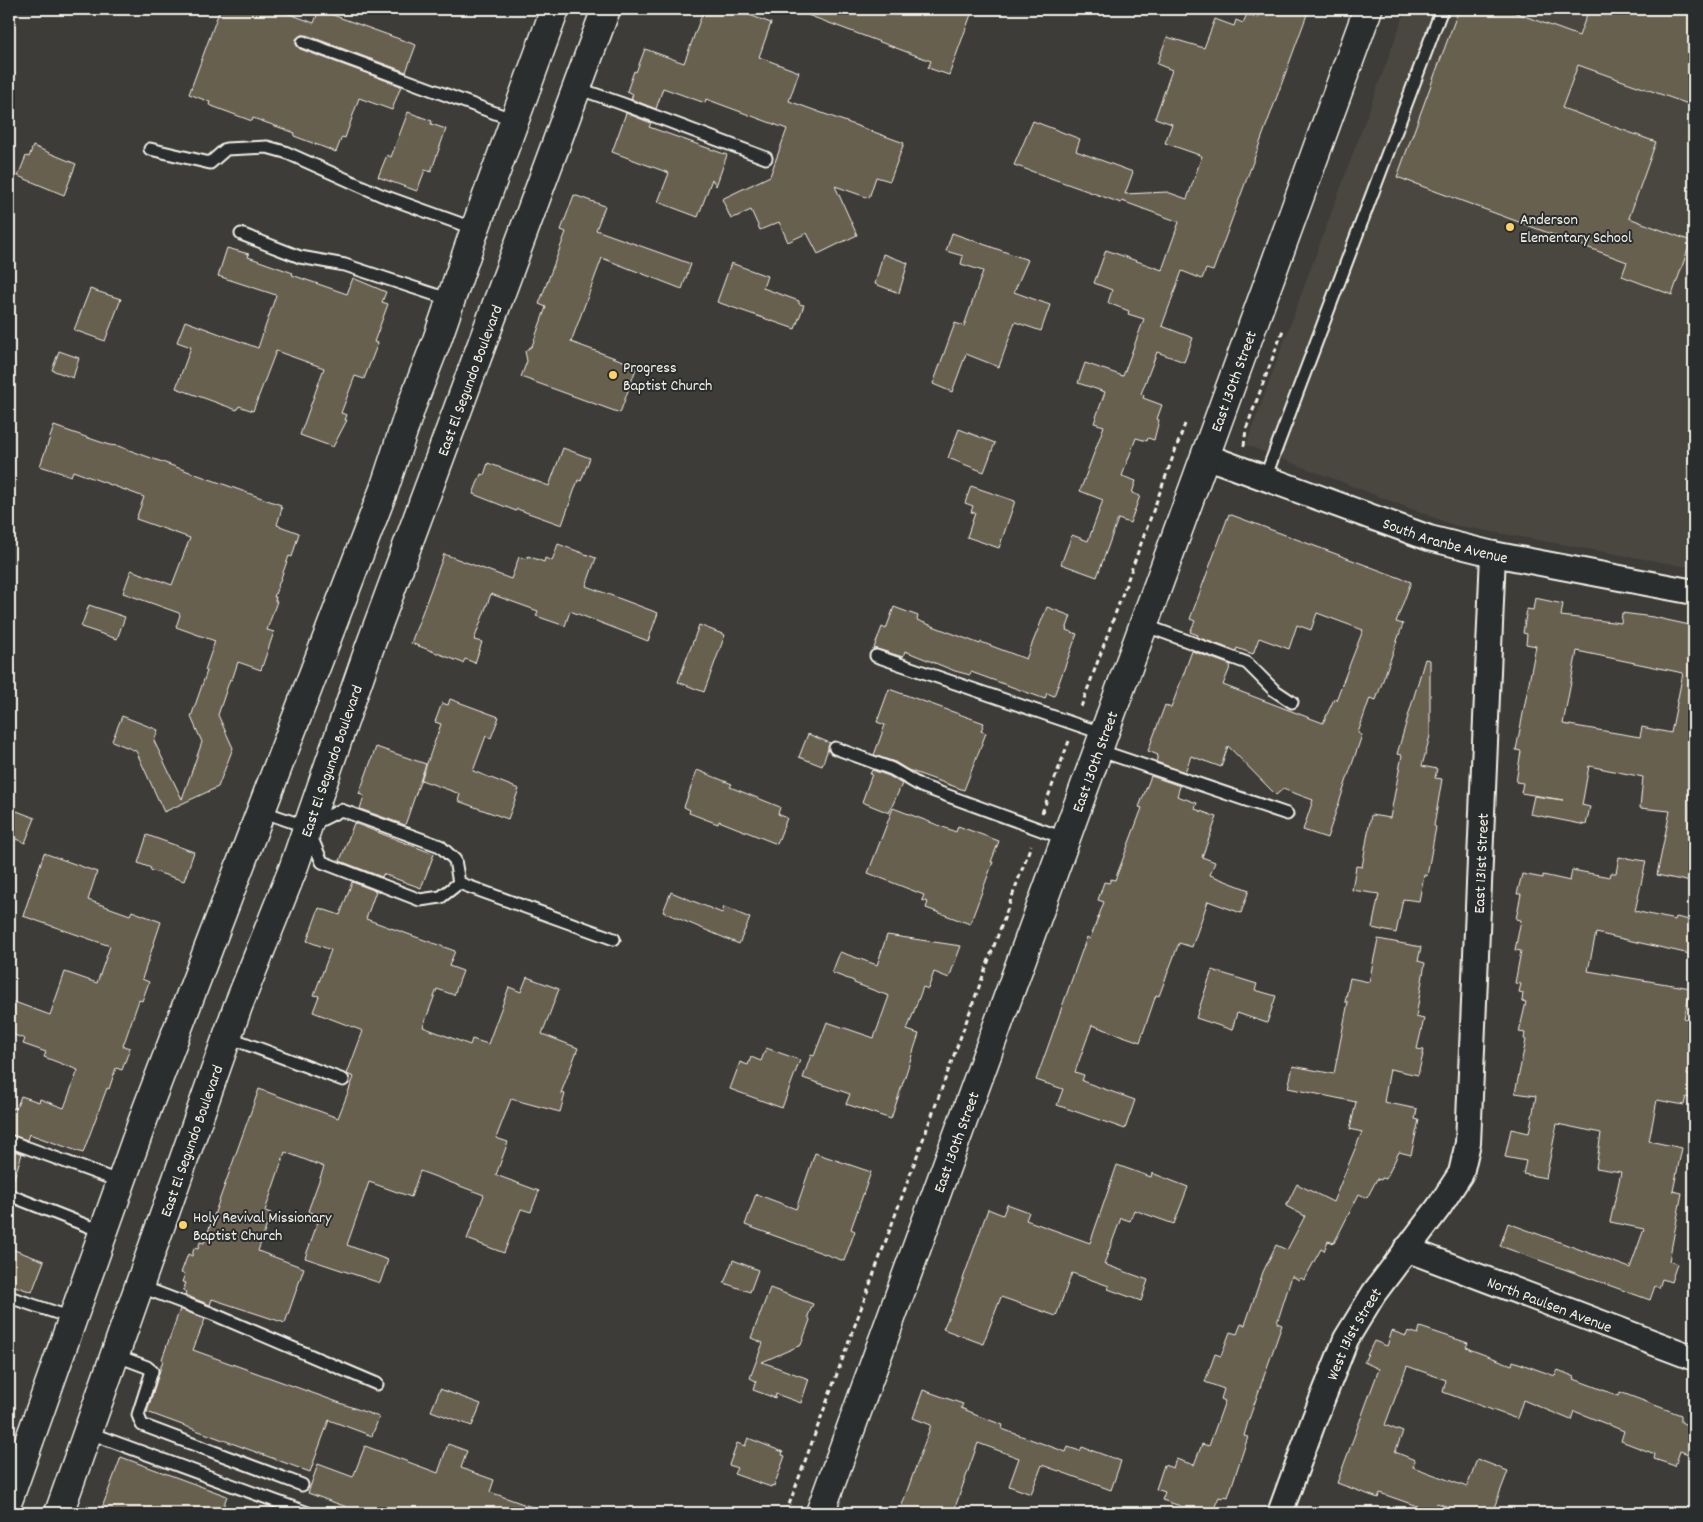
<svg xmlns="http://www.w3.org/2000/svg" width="1703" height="1522" font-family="Dekko,sans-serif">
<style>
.built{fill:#4a473f}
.building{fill:#686050;stroke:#f4f1e8;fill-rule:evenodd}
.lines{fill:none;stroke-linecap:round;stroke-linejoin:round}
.service-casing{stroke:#f4f1e8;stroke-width:15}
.minor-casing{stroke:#f4f1e8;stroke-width:28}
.tertiary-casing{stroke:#f4f1e8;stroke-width:31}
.secondary-casing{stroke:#f4f1e8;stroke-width:31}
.path{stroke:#f4f1e8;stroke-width:3;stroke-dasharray:5 4;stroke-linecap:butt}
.service{stroke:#2a2d2e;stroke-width:11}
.minor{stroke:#2a2d2e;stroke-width:24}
.tertiary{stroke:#2a2d2e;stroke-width:28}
.secondary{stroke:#2a2d2e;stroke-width:28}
.poi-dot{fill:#ffd166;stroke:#2a2d2e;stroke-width:2}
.labels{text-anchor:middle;stroke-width:4;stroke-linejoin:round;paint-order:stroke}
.poi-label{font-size:16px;fill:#f4f1e8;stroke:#2a2d2e;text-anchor:start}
.street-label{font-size:16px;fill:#f4f1e8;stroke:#2a2d2e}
</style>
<rect width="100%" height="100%" fill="#3d3c38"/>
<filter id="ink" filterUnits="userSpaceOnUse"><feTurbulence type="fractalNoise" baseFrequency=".02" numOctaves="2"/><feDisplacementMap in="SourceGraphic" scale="10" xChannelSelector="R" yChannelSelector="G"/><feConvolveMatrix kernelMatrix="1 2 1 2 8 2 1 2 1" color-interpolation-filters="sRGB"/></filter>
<g filter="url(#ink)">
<path class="built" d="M1406,9H1694V568L1453,525L1246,445Z"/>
<path class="building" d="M220,9H276L314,23L319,10L416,45L406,72L306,35H301L296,39V44L300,49L401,86L392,110L359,98L345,138L342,137L336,152L294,136L295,133L253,118L252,121L209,105L210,102L189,94Z
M704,9H733L771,23L759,57L799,72L789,101L904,143L890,181L876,177L869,198L835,186L857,235L818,254L807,233L788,242L779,222L760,230L751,210L731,219L722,199L770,176L787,129L706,99L705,103L663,88L656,109L631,99L633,94L627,91L634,71L636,72L645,49L684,63Z
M797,9H973L949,75L928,68L931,61L797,11Z
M1261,9H1309L1213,271L1206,269L1202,279L1182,271L1162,326L1193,338L1184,362L1157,352L1141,394L1144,395L1143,398L1162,405L1157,419L1159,420L1154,440L1148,438L1147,441L1136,438L1122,476L1136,481L1132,493L1140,496L1130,523L1118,519L1097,577L1061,564L1072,535L1088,541L1103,500L1080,491L1104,426L1094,423L1105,392L1078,383L1085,363L1123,376L1144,319L1128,314L1129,311L1108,303L1112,290L1094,283L1106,250L1162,270L1179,222L1122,201L1121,203L1014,165L1033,121L1080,139L1076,151L1133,172L1125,194L1167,192L1187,199L1202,156L1165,143L1172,124L1155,118L1172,70L1157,64L1167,37L1204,48L1215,19L1234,26L1236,20L1243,23L1247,14L1257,18Z
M1459,9H1505L1579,36L1589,9H1694V106L1578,65L1562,108L1656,142L1629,218L1691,241L1672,295L1622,276L1627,262L1397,177Z
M408,112L432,121L431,124L446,129L431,172L425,170L417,191L378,177L387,155L391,157Z
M626,113L651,123L649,127L727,155L716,186L712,179L698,217L658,202L669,173L612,152Z
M33,146L76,164L64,195L18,176L26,156L29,157Z
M574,195L605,206L596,230L691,264L682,289L602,258L571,342L637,366L620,413L521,377L527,361L525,351L532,346L546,307L539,304L566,232L561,230Z
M952,233L1028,260L1014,292L1050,305L1041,331L1015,322L999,367L966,354L952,392L933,384L955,323L964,326L983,271L961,264L963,256L946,251Z
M227,248L249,254L248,257L293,273L292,275L347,294L353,278L386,292L382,302L388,304L374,342L378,343L364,379L355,376L341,413L347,415L345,420H347L333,447L300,435L324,368L276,351L253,411L239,406L237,410L176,388L191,347L177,342L185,321L258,348L276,295L218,276Z
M883,254L908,263L899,293L875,284Z
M731,263L767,276L763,288L799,301V304L804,305L795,329L717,302Z
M90,289L121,299L105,341L74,330Z
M59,351L79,358L73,378L52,370Z
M54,426L109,445L118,446L281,505L280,507L282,508L277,525L299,533L292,557L289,556L274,597H276L275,601H277L267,630L274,632L261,670L238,662L232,680L230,679L218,715L233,748L218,787L164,812L136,751L112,741L122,716L158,730L154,741L182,799L202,742L191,717L207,671L205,670L215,641L176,627L180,615L179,613L123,593L131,570L172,585L190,538L136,519L144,497L73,471L71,476L40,466Z
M959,429L995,443L984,472L948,458Z
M563,448L590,458L581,481L578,480L562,525L517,509L516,511L473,494L481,474L484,475L488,463L549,486Z
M971,486L1015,501L999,548L967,537L975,513L971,512L973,506L965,503Z
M1229,514L1411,582L1396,622L1403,624L1376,700L1370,698L1358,733L1362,735L1327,838L1303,830L1313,800L1283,789L1276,795L1228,746L1221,767L1191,756L1185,772L1156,762L1158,755L1148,751L1165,705L1171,708L1192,651L1231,665L1223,685L1323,723L1334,699L1336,700L1363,630L1317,613L1311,630L1297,625L1289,649L1259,638L1253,654L1237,648L1236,651L1197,637L1198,635L1190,632L1195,621L1190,619Z
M558,544L596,558L586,586L658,613L648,641L570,611L565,626L536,616L538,611L491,594L474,640L482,642L475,663L465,659L463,663L411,643L444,554L511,579L519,557L527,559L528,556L544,562L545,558L552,561Z
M1535,598L1563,604L1561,616L1621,623L1622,613L1653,617L1694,626V867L1691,882L1657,875L1670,811L1640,808L1643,777L1589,766L1582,805L1590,807L1586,825L1530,814L1534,796L1563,800L1521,793L1523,783L1516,782L1521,751L1516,750L1536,646L1526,644L1527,634L1523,633L1527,609L1533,610ZM1577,651L1683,673L1671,733L1642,727L1640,737L1563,724Z
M89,605L125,617L117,639L81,627Z
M894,607L918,616L917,620L980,644L981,642L1026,659L1047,607L1071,616L1066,630L1077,634L1054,696L1047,693L1045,699L971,672L970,675L955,671L905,651L903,657L874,648L882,627L886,629Z
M699,625L725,635L704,692L678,682Z
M1425,659L1430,660V736L1422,766L1437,769L1435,778L1442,779L1434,826L1436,827L1427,876L1424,875L1419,901L1403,899L1396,933L1372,928L1379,894L1352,890L1356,866L1362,867L1371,815L1390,818L1402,755L1397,754Z
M889,689L984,723L981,731L986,733L964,790L908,770L895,762L874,755L885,725L877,722Z
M450,699L499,717L491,738L486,736L473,771L519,789L508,819L458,801L460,794L421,780L441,724L435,722L442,703L448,705Z
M808,734L830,743L822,766L799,757Z
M376,747L426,764L405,825L360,809L364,796L359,794Z
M697,770L732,784L730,787L780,807L778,814L787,818L777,844L719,821L718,824L689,813L690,810L684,807Z
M872,770L889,776L902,784L889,813L862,802L872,774H870Z
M1151,776L1180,786L1177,796L1197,803L1195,809L1217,817L1202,857L1215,862L1210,875L1249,890L1241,913L1208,901L1192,947L1179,943L1159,996L1156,995L1140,1042L1092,1025L1075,1072L1084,1075L1082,1081L1135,1100L1125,1129L1057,1105L1063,1089L1036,1080L1078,962L1087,937L1090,939L1104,902L1098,900L1104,882L1109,883L1111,879L1115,880L1142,808L1139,807Z
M9,808L35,818L25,843L9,836Z
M893,808L956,832L958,826L999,841L991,862H993L970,924L926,908L928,902L922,900L924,895L868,873Z
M354,823L434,854L421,888L383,874L382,877L340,861Z
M147,835L194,852L184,881L150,870L151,868L138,863Z
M44,853L97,872L88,900L130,915L132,911L161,922L142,979L149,982L142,1001L139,1000L123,1046L130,1048L122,1070L116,1068L109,1089L107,1088L83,1153L29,1134L27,1140L9,1134V1107L16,1109L21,1096L39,1102L40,1099L64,1108L78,1070L44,1057L46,1052L23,1044L25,1039L9,1033V1000L50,1015L65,972L97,983L110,946L23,916Z
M1619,857L1646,861L1635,911L1675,920L1676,917L1694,921V931L1690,954L1596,933L1588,971L1691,988L1684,1018L1694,1021V1041L1687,1075L1694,1076V1099L1686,1097L1684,1105L1657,1100L1649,1141L1682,1148L1673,1191L1682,1193L1669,1261L1677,1264L1671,1282L1662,1279L1659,1288L1655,1286L1650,1300L1500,1246L1508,1223L1630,1268L1644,1229L1610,1222L1621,1172L1596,1168L1601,1133L1557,1124L1546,1178L1523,1174L1526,1161L1505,1157L1511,1129L1529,1133L1536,1096L1515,1093L1526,1040L1524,1039L1525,1033L1519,1032L1526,1002L1522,1001L1523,993L1519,992L1521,984L1515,983L1521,951L1515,950L1521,920L1516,919L1521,894H1517L1522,874L1543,878V875L1570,881L1572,870L1610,877L1611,873H1616Z
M352,882L376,891L366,919L455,951L449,966L463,971L454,995L437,989L423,1027L470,1045L472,1039L488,1044L509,987L521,992L527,977L559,989L542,1034L578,1048L561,1093L565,1094L560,1112L511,1099L496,1138L508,1142L496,1175L539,1191L531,1212L521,1209L504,1253L467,1239L484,1195L420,1171L411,1197L369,1182L347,1245L388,1260L380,1283L305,1258L320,1216L308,1211L324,1167L285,1152L265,1211L271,1213L258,1251L304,1268L285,1323L212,1299L210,1305L185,1295L186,1292L183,1290L186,1283L182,1282L185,1274L181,1273L188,1254L192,1256L194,1248L198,1249L200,1242L204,1243L259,1089L338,1118L354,1077L347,1074L363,1031L313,1012L319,996L314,995L331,950L307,941L319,908L340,915Z
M671,892L722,913L724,907L750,918L739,944L663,912Z
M887,935L961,946L949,978L934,972L928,989L923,987L907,1030L919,1034L891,1119L846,1104L850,1094L803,1078L811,1055L814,1056L827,1022L874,1038L889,996L854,983V981L832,973L840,952L877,965Z
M1378,939L1421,947L1418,961L1425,963L1416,1017L1424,1019L1417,1049L1424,1050L1418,1075L1390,1069L1384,1102L1417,1109L1415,1119L1419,1120L1411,1155L1399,1152L1386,1179L1382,1178L1381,1180L1377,1179L1367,1198L1359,1194L1334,1243L1328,1241L1324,1251L1321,1249L1304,1280L1301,1278L1299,1280L1292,1276L1277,1323L1282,1325L1248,1422L1244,1436L1248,1437L1228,1497L1224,1496L1223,1498L1219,1497L1212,1513H1202L1162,1500L1165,1492L1156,1489L1164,1465L1173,1468L1176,1459L1194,1465L1202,1444L1209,1446L1225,1401L1221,1399L1224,1389L1205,1382L1215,1354L1221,1356L1230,1332L1237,1334L1241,1324L1245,1325L1263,1272L1276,1245L1287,1250L1305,1216L1286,1206L1297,1184L1333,1202L1362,1132L1350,1129L1356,1102L1288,1088L1293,1066L1334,1074L1348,1002H1345L1350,978L1369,982Z
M1212,970L1257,984L1255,990L1276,996L1267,1023L1237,1013L1232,1030L1196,1018Z
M766,1048L800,1060L782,1108L730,1089L740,1062L748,1065L751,1057L761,1061Z
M9,1149L22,1154L12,1184H9Z
M815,1153L871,1172L851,1229L855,1231L844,1261L745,1225L756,1194L796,1209Z
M1117,1165L1151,1177L1152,1173L1188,1187L1174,1224L1134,1210L1130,1221L1121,1218L1104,1264L1148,1280L1141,1301L1108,1289L1109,1286L1072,1273L1056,1316L1001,1297L983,1344L943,1329L953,1307L988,1209L1003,1215L1007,1204L1029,1212L1026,1220L1090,1243Z
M9,1248L44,1261L32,1292L9,1284Z
M733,1260L758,1270L750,1292L724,1283Z
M770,1288L813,1304L808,1316L810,1320L801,1345L762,1362L809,1379L801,1403L776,1394L775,1398L753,1390L756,1381L750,1378L763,1343L751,1338Z
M180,1309L205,1319L193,1350L379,1417L372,1436L329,1420L310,1472L147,1412L163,1360L162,1359Z
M1420,1327L1468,1343L1466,1347L1469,1348V1349L1512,1365L1513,1361L1555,1376L1558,1370L1575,1377L1574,1379L1619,1396L1620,1392L1681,1415V1422L1694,1429V1456L1680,1451L1675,1466L1654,1459L1655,1454L1621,1441L1624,1431L1574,1411L1571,1420L1523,1400L1517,1419L1443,1392L1446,1380L1407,1366L1385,1425L1403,1432L1395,1452L1415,1460L1413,1467L1467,1487L1477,1459L1508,1471L1492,1513H1465L1437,1503L1434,1512L1380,1493L1378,1498L1337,1483L1379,1369L1364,1362L1374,1341L1387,1346L1392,1331L1406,1336L1408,1331L1418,1334Z
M440,1389L481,1404L472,1426L431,1411Z
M923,1390L963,1404L961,1408L973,1413V1414L1003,1425L1002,1429L1066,1452L1068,1447L1080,1451L1082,1447L1121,1461L1111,1490L1042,1465L1031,1494L1009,1486L1019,1458L978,1443L953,1513H899L931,1425L913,1418Z
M748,1438L783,1452L782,1455L785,1456L774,1486L772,1485L771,1487L734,1474L737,1468L729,1465L737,1443L745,1446Z
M448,1444L467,1451L461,1468L494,1480L490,1492L543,1511L542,1513H363L308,1493L318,1464L353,1477L365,1446L438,1473Z
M121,1457L227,1496L221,1513H100Z"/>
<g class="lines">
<defs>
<path id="service" d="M303,42L514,120
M577,88L620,103L766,158
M150,149L210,163L226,149L267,147L285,152L381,195L475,229
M241,234L300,257L345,265L451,300
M1265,478L1442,9
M1144,625L1247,663L1274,690L1292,702
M876,656L1104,734
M835,748L892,769L921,786L1066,839
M1098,750L1287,814
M261,811L307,827L322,862L420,900L441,897L459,883
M313,824L341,810L440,846L455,860L459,883
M459,883L614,939
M228,1037L343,1080
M9,1141L121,1182
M9,1195L103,1232
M139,1286L213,1314L377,1384
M9,1297L72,1318
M115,1355L147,1367L152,1371L138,1415L142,1425L302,1485
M87,1432L308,1513"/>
<g id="minor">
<path id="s1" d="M1205,456L1429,538L1493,554L1694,592"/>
<path id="s2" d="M1406,1249L1694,1358"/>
<path id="s3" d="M1280,1513L1314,1420L1346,1339L1374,1293L1439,1207L1461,1173L1468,1143L1493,554"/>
</g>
<g id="tertiary">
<path id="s4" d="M820,1513L1368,9"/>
</g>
<g id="secondary">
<path d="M9,1498L147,1109L384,489L411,407L437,340L475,229L555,9"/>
<path id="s5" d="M59,1513L238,1006L293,869L369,649L606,9"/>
</g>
</defs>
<use href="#service" class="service-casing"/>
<use href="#minor" class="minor-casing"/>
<use href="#tertiary" class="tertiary-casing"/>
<use href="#secondary" class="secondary-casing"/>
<path class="path" d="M1244,446L1246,429L1283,330
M1081,707L1185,424
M1042,813L1069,741
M786,1513L1031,845"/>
<use href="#service" class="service"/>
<use href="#minor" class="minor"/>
<use href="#tertiary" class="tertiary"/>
<use href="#secondary" class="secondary"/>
</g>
</g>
<g class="poi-dot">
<circle cx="1510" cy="227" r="5"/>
<circle cx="613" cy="375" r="5"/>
<circle cx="183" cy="1225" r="5"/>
</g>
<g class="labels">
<g class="poi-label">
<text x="1520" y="224">Anderson<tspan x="1520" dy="18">Elementary School</tspan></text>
<text x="623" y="372">Progress<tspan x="623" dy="18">Baptist Church</tspan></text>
<text x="193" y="1222">Holy Revival Missionary<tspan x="193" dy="18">Baptist Church</tspan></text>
</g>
<g class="street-label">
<text dy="6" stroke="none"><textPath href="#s5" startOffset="1205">East El Segundo Boulevard</textPath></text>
<text dy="6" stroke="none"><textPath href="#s4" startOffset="1205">East 130th Street</textPath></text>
<text dy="6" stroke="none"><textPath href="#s1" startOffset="255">South Aranbe Avenue</textPath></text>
<text dy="6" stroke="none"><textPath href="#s5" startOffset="800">East El Segundo Boulevard</textPath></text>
<text dy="6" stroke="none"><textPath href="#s4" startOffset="800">East 130th Street</textPath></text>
<text dy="6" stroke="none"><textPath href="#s3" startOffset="699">East 131st Street</textPath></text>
<text dy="6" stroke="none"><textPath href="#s5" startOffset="395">East El Segundo Boulevard</textPath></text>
<text dy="6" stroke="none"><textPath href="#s4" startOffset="395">East 130th Street</textPath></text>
<text dy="6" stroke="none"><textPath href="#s2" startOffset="154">North Paulsen Avenue</textPath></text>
<text dy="6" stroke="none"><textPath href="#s3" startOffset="194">West 131st Street</textPath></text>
</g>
</g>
<rect width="1703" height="1522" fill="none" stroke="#2a2d2e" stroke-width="30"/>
<rect x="15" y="15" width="1673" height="1492" fill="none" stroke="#f4f1e8" stroke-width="2" filter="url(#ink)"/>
</svg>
